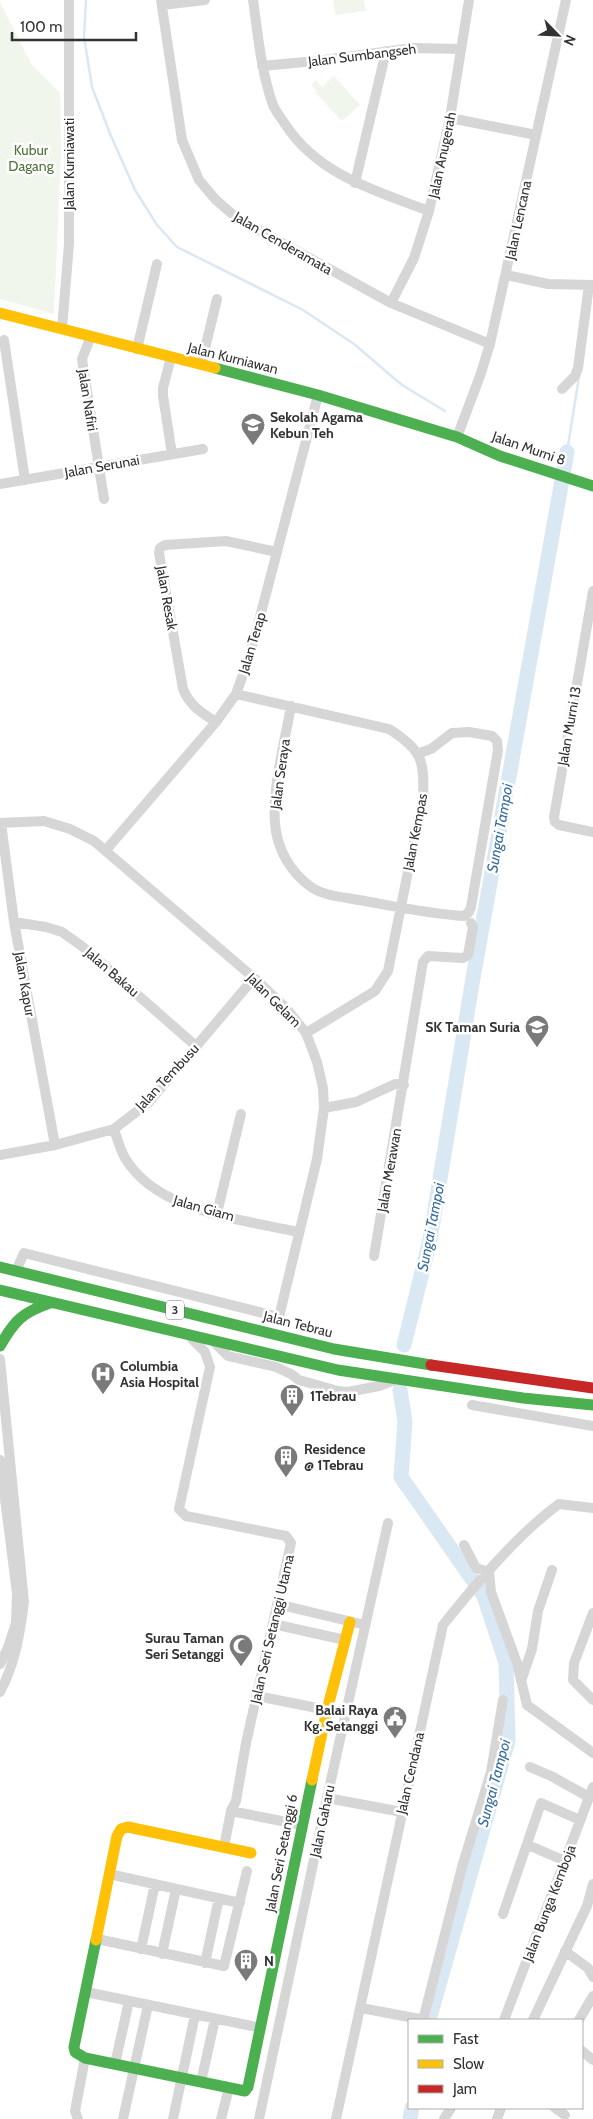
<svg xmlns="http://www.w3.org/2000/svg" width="593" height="2119" font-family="Cabin,sans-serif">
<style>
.green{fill:#f1f6ed}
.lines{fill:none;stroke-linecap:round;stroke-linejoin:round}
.stream{stroke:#dae8f4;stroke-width:2.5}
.river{stroke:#dae8f4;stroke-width:15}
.street{stroke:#d6d6d6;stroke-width:10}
.fast{stroke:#4caf50;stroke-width:11}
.slow{stroke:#ffc107;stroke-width:11}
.jam{stroke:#c62828;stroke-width:11}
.labels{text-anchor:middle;stroke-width:5;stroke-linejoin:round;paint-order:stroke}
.shield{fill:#fff;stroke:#707070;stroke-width:1}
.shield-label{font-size:12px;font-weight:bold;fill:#323232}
.street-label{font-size:14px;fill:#323232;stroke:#fff}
.park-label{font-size:14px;fill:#50733a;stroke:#fff}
.poi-label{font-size:14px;font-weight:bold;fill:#323232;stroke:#fff;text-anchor:start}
.water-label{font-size:15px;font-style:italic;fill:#366d9d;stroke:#fff}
</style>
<rect width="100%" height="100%" fill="#fff"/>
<path class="green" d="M333,0H364L366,11L335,15Z
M0,2L32,65L60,93L61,153L54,314L0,299Z
M334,76L360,105L342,121L315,92L317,91L311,85L316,80L322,87Z"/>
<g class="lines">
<path class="stream" d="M86,0L84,37L92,87L111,136L135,190L157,225L177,247L303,310L354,344L402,385L445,411
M567,452L579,377"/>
<path class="river" d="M404,1345L430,1240L472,984L567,452
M400,1390L405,1421L401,1477L484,1596L506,1663L508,1741L429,2020
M410,2119L412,2108"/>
<path class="street" d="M161,0L182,140L199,180L216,200L237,218L391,303L490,344
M253,0C258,35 261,71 273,105C276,112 281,118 285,124C318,175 376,191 429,211
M162,5L205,0
M262,66L316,61L413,48L461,49
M450,118L536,135
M355,183L386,51
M506,275L548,284L593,285
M391,303L414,258L429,211L450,118L469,0
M62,329L69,244V0
M91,336L82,359L104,499
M4,340L25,480
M137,349L157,264
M171,357L163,388V396L172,454
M201,365L217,299
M562,389L575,376L578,368L589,285
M457,437L480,376L490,344L566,0
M0,484L203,449
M593,591L554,817L555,822L559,825L593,832
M236,694L389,729C421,749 425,760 423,797L388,971L375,991L306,1033
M291,706C285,741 272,788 275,823C277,849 290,872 311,887C324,896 343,897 359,900C393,906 429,914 464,916L469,912L471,907L498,750L497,741L492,736L469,732L452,733L431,749L417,754
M216,722C201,712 190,706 183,689L159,553L160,548L165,545L226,541L277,552
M0,823L44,821L70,829L94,841L254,978L286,1008L306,1033L317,1062L323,1088L324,1108L317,1159L279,1317L24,1253L16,1271
M1,823L14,922L55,1145
M106,850L216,722L236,694L250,655L318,395
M14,922L46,927L62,932L83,947L197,1047
M324,1108L356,1102L395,1084L404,1085
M114,1129C117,1138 120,1149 125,1158C157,1212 241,1219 298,1232
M0,1155L55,1145L114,1129L149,1102L254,978
M217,1213L241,1114
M374,1256L423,962L428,956L463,958L468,955L473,927L471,923
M192,1339L205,1352L210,1367L179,1509L186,1516L286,1536L291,1543L246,1743L236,1801L231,1811L224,1847
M215,1343L228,1356L276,1367L291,1374L299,1380L338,1391L348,1392L379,1386L392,1381
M0,1359L24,1602C20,1634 15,1664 0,1692
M472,1405L593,1426
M0,1460L17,1593L16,1623L7,1650L0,1664
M464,1545L476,1568L489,1572L491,1592L517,1663L527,1705L593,1753
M277,1604L365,1625
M593,1613L574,1663L573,1680L593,1700
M273,1624L345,1640
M521,1681L532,1649L538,1611L552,1570
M257,1696L327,1710
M530,1767L551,1776L589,1797
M327,1798L402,1812
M231,1811L302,1825
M528,1845L565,1861
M109,1874L240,1903
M503,1914L541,1803L580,1820
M97,1939L224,1966L247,1871
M141,1949L155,1884
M565,1951L588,1968L593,1977
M162,1954L176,1889
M205,1963L219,1898
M86,1992L261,2028
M361,2008L425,2020
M423,2020L462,1867L491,1772L503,1700
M504,2020L593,1787
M533,2020L587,1906L593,1884
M579,2020L593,1996
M582,2051L593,2060
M115,2064L129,2001
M201,2082L215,2019
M555,2108L565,2115
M78,2119L75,2111L85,2058
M123,2119L148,2005
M173,2119L195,2015
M221,2119L229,2088
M259,2119L327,1798L388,1523
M336,2119L443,1625C474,1586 519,1533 559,1504L593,1508
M444,2119L451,2108
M497,2119L501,2108"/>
<path class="fast" d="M215,368L318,395L457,437L500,456L593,486
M0,1267L334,1349L431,1365
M0,1290L338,1370L523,1398L593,1405
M0,1346C14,1321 23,1312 50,1303
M96,1940L74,2047L75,2052L85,2058L245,2091L248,2087L312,1780"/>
<path class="slow" d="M0,313L215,368
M312,1780L327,1710L350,1622
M96,1940L117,1836L121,1829L128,1827L251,1853"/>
<path class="jam" d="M431,1365L593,1388"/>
</g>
<defs>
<symbol id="school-pin" viewBox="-11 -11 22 30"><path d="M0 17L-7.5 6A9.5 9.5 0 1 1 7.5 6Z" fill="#7a7a7a" stroke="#fff"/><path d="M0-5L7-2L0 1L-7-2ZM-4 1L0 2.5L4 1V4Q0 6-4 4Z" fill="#fff"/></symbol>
<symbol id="hospital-pin" viewBox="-11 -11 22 30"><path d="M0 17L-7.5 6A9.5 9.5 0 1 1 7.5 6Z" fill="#7a7a7a" stroke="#fff"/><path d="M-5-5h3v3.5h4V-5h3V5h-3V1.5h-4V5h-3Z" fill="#fff"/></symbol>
<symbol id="building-pin" viewBox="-11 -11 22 30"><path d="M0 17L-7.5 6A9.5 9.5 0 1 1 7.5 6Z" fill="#7a7a7a" stroke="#fff"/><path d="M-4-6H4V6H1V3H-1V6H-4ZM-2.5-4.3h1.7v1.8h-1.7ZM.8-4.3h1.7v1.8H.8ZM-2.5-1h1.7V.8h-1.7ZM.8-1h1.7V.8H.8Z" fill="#fff"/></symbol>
<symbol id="mosque-pin" viewBox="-11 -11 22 30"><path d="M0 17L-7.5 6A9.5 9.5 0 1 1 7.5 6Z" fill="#7a7a7a" stroke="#fff"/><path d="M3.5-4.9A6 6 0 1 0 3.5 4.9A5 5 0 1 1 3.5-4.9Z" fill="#fff"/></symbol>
<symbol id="civic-pin" viewBox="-11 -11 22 30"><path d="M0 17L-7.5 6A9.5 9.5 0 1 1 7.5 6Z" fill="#7a7a7a" stroke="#fff"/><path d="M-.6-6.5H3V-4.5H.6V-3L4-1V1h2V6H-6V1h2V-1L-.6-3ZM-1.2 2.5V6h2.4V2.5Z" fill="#fff"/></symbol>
</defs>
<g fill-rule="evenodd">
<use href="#school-pin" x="239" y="411" width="28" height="38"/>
<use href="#school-pin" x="523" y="1013" width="28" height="38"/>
<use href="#hospital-pin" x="89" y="1360" width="28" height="38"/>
<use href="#building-pin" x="278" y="1382" width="28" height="38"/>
<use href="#building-pin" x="272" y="1443" width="28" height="38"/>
<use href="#mosque-pin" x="227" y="1632" width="28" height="38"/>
<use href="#civic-pin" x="381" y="1704" width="28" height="38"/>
<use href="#building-pin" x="232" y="1947" width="28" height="38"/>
</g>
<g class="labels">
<rect class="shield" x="166" y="1300.5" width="18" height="19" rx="4"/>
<g class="shield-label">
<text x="175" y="1314">3</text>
</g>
<g class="street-label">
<text transform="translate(362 55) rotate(-7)" y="5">Jalan Sumbangseh</text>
<text transform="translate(442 155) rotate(-78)" y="5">Jalan Anugerah</text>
<text transform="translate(69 164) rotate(-90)" y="5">Jalan Kurniawati</text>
<text transform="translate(518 220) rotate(-78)" y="5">Jalan Lencana</text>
<text transform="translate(283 243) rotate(30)" y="5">Jalan Cenderamata</text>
<text transform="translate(233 358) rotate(14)" y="5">Jalan Kurniawan</text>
<text transform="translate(88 400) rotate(81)" y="5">Jalan Nafiri</text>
<text transform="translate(529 448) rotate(19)" y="5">Jalan Murni 8</text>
<text transform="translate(102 466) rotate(-10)" y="5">Jalan Serunai</text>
<text transform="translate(167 598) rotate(80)" y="5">Jalan Resak</text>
<text transform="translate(252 643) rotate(-73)" y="5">Jalan Terap</text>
<text transform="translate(569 726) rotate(-80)" y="5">Jalan Murni 13</text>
<text transform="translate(280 774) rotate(-82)" y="5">Jalan Seraya</text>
<text transform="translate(415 832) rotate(-79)" y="5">Jalan Kempas</text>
<text transform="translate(112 972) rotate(41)" y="5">Jalan Bakau</text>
<text transform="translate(25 984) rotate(80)" y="5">Jalan Kapur</text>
<text transform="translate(274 1000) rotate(45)" y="5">Jalan Gelam</text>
<text transform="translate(167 1077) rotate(-47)" y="5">Jalan Tembusu</text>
<text transform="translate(389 1170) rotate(-80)" y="5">Jalan Merawan</text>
<text transform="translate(204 1208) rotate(16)" y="5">Jalan Giam</text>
<text transform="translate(298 1324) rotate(14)" y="5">Jalan Tebrau</text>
<text transform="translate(272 1629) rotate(-77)" y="5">Jalan Seri Setanggi Utama</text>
<text transform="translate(410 1773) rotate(-77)" y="5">Jalan Cendana</text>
<text transform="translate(322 1821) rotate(-78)" y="5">Jalan Gaharu</text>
<text transform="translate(281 1853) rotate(-79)" y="5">Jalan Seri Setanggi 6</text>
<text transform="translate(549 1903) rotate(-69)" y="5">Jalan Bunga Kemboja</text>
</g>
<g class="park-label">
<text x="31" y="155">Kubur<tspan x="31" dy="16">Dagang</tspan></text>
</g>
<g class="poi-label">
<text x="270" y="422">Sekolah Agama<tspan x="270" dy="16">Kebun Teh</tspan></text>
<text x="520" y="1032" text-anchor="end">SK Taman Suria</text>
<text x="120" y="1371">Columbia<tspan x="120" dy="16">Asia Hospital</tspan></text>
<text x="310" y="1401">1Tebrau</text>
<text x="304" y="1454">Residence<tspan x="304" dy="16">@ 1Tebrau</tspan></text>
<text x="224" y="1643" text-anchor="end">Surau Taman<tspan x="224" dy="16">Seri Setanggi</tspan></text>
<text x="378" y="1715" text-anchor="end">Balai Raya<tspan x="378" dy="16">Kg. Setanggi</tspan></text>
<text x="264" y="1966">N</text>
</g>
<g class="water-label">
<text transform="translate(500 828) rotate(-80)" y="5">Sungai Tampoi</text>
<text transform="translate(431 1227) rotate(-79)" y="5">Sungai Tampoi</text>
<text transform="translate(494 1783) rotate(-75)" y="5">Sungai Tampoi</text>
</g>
</g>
<rect x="408" y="2019" width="175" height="90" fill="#ffffff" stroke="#adadad"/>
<rect x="418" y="2035" width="25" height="8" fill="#4caf50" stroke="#adadad"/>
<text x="453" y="2044" font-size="15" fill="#323232">Fast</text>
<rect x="418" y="2060" width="25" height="8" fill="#ffc107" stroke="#adadad"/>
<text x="453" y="2069" font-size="15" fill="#323232">Slow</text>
<rect x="418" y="2085" width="25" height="8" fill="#c62828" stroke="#adadad"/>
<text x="453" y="2094" font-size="15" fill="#323232">Jam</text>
<g transform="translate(558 35) rotate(114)" stroke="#ffffff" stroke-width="4" paint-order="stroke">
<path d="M0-4L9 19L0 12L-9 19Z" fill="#323232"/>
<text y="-8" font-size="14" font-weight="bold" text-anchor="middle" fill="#323232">N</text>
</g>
<path d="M12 32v8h124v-8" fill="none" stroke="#323232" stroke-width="2.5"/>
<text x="20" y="32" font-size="15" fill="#323232" stroke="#ffffff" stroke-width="4" paint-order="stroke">100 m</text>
</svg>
